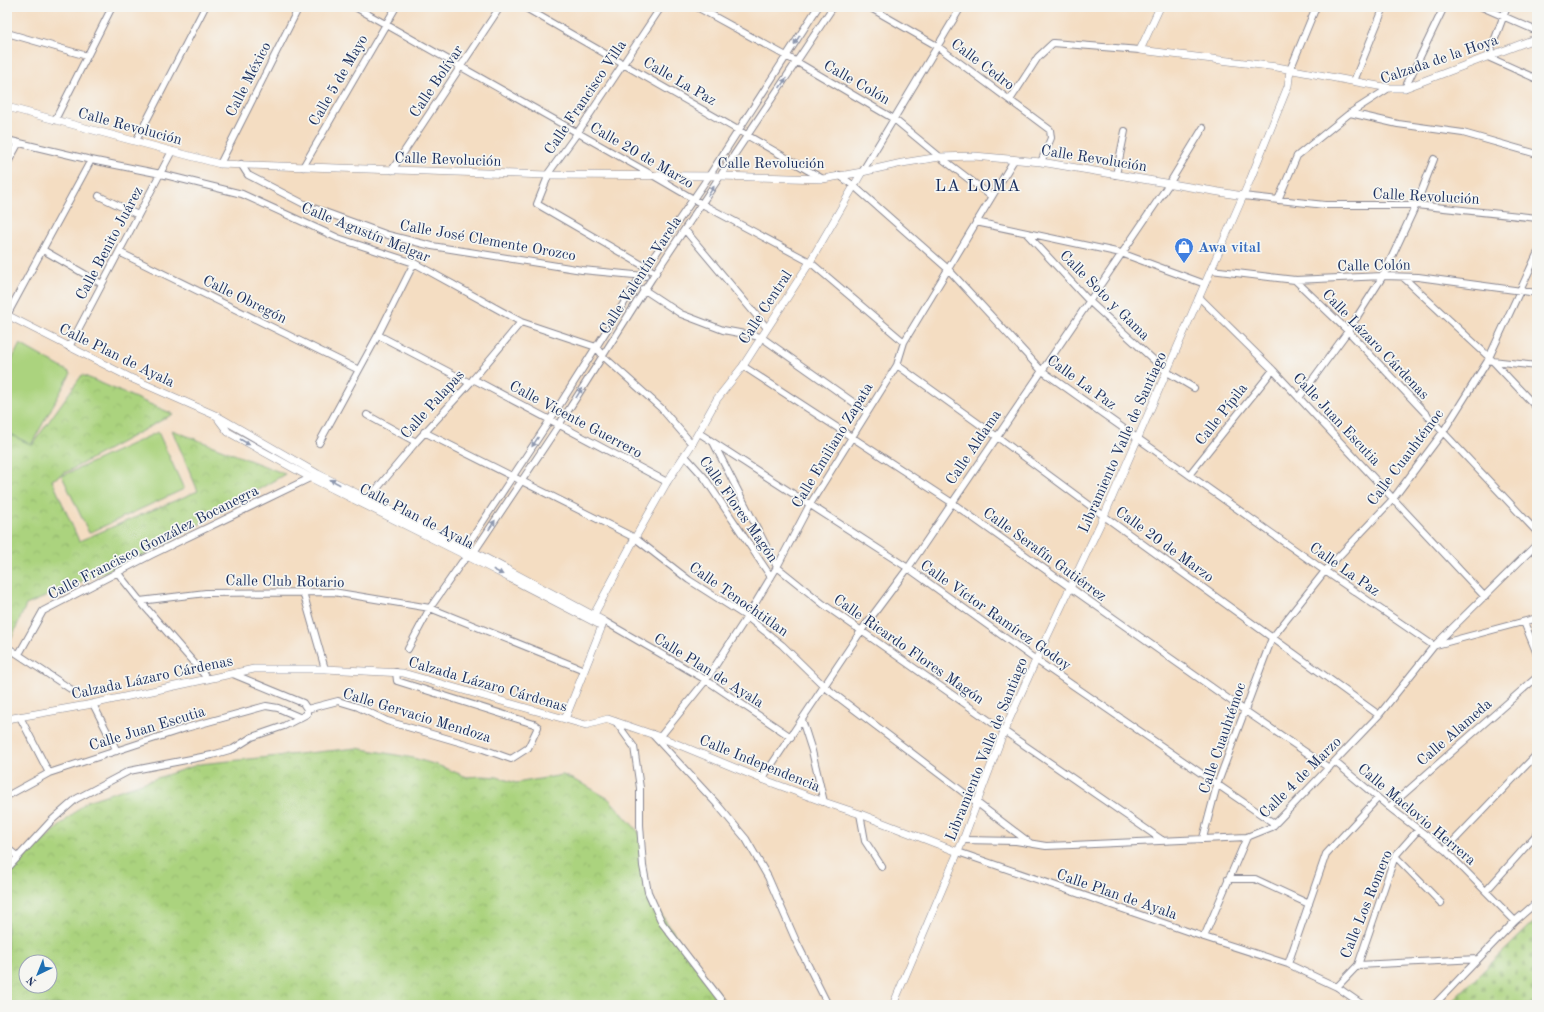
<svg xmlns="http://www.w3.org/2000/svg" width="1544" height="1012" font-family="'Old Standard TT',serif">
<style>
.grass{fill:#abd37e;stroke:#63816e}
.cemetery{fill:url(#cemetery-stones);stroke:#63816e}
.park{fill:url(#park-crowns);stroke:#63816e;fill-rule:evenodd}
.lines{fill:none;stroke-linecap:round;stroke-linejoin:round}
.minor-casing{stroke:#888690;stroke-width:8}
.tertiary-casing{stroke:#888690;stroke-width:8}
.minor{stroke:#fff;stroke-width:6}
.tertiary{stroke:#fff;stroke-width:7}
.oneway{fill:#8d97ae}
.labels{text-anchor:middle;stroke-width:3.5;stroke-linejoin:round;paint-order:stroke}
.street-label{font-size:15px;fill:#1b2f5e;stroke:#f6f6f2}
.shop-label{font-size:15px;font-weight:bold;fill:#366cbe;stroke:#f6f6f2;text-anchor:start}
.quarter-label{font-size:17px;letter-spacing:1px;fill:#1b2f5e;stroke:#f6f6f2}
</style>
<defs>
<pattern id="cemetery-stones" width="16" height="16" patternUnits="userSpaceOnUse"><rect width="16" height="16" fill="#abd37e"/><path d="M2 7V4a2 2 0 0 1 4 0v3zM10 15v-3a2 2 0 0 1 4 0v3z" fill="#93b56f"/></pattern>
<pattern id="park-crowns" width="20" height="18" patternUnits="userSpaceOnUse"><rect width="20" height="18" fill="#abd37e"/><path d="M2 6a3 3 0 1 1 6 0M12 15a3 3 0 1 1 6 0" fill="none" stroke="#93b56f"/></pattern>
</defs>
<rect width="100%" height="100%" fill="#f6f6f2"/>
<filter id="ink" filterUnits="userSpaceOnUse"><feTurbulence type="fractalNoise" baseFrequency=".025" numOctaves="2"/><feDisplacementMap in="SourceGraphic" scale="8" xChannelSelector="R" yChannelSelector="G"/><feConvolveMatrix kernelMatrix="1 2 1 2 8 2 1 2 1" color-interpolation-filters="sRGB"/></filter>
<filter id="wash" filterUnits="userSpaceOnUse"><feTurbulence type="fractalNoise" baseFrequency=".012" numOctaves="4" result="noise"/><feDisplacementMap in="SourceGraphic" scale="16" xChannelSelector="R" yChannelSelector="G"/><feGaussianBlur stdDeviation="0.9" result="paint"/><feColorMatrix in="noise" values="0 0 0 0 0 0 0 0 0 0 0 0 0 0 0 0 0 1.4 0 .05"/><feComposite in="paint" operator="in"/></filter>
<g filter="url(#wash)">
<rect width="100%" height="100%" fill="#f4ddc2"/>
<path class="grass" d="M20,344L71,373L31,445L7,432V369Z
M158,432L184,489L89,533L62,476Z"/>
<path class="cemetery" d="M1537,919V1005H1448Z"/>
<path class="park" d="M82,375L173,414L52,480L79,541L198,491L172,430L285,474L152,552L26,605L9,644L7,642V433L32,445Z
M357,748L413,758L437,765L467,777L482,776L497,777L516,783L563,775L585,785L609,799L643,837L644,869L652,901L686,950L727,1005H7V874L87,801L200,764ZM26,962H50V986H26Z"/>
</g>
<g filter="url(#ink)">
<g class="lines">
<defs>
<path id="minor" d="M355,7L654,176L702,204L810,262L904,342
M524,7L823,179
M697,7L797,62L894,119L940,157L991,196
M869,7L937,46L1050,130L1051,138L1041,162
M1482,7L1537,31
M1507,7L1488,57L1537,79
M7,33L87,56
M1290,70L1316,7
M1354,81L1384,7
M1405,88L1444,7
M1010,100L1038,57L1053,43L1140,50
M1350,113L1398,124L1463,133L1537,154
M55,120L112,7
M7,140L91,160L161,174L242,194L338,238L414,263L521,322L596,347L603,356L661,408L692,444
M136,141L205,7
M7,164L18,144
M220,164L299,7
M241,164L248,175L308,206L388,235L432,246L582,270L645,276
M303,167L396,7
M392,170L500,7
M862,172L961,7
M839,175L854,186L948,269L1041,370L1325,571L1434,646
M1116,175L1125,131
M99,196L138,215
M1243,196L1325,205H1416L1537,218
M1278,200L1297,156L1350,113L1389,88
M976,222L1121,253L1205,284
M685,230L767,328
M1027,234L1089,301L1167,372L1194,388
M43,250L102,284
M119,252L359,370
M1211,270L1295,280L1383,276L1418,277L1537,293
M656,273L537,204L547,179V175L578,132L661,7
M1403,277L1489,357L1537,408
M1295,280L1348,331L1537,532
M643,289L681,314L723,330L761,337L867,412
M1199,297L1273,370L1485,597
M7,315L91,160
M378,335L470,383
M69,347L172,151
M1492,361L1537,366
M897,365L996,436L1104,516L1379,715
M743,366L951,502L1071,588L1244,710L1329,768
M473,379L667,482
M1299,398L1348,331L1383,276L1416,205L1434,159
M367,415L416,442
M424,432L635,538L689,580L747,617L782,645L825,687L1030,843
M699,433L908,568L1036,660L1275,824
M319,443L378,335L414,263
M714,444L777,567L823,604L1004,731L1162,840
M685,456L704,477L771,577
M1189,475L1273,370
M365,503L416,442L470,383L521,322
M464,550L550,420L646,268L709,176L818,7
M117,572L140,601L208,679
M303,592L325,669
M140,601L206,593L333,592L430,608L584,670
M604,621L706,680L791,737
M1524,622L1537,654
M1436,645L1537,618
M7,647L72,690
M408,649L430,608L462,562L474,552L559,425L652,278L833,7
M19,654L43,611L151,555L314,476
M233,674L303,703L307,709
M93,704L117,751
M20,717L49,773
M802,720L812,751L824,802
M616,722L634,747L640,788V825L643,866L648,892L662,923L725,1005
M652,734L716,803L746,839L768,877L796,941L828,1005
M660,737L706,680L747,617L777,567L809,506L897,365L904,342L1014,160
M1335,762L1389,807L1445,850L1515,921
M762,779L861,631L908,568L1169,184L1203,128
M7,796L49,773L186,728L266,706L278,708L299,717
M1389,807L1537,677
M860,814L865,841L882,867
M1203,838L1217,785L1272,638L1325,571L1393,499L1443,432L1487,362L1537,254
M963,840L1016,841L1046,846L1072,845L1247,837L1272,827L1379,715L1434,646L1537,544
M7,848L17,856
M1445,850L1537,754
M958,852L1204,937L1288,964L1337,987L1363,1005
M1395,856L1441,903
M7,869L51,821L76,799L129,771L212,755L233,749L252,737L284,726L307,714V709L338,701L358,707L387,721L483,749L511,759L528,748L538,727L534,724L397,681L396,672
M1228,879H1255L1309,904
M1486,891L1537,834
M1204,937L1247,837
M1288,964L1326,854L1378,798
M1358,965L1478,959
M1337,987L1358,965L1395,856L1418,830
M1434,1005L1515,921L1537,902"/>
<path id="tertiary" d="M1160,7L1140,50L1277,67L1389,88H1405L1537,38
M7,107L220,164L547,175L721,176L823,179L862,172L902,163L940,157L974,156L1041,162L1243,196
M7,315L133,379L217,416L318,474L465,547L604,621L565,719
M219,420L228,432L311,478L469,557L602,626
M591,620L635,538L667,482L692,444L717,399L743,366L810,262L862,172
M7,719L87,705L254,669H325L403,673L586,725L608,719L660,737L762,779L824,802L860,814L958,852
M893,1005L963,840L1004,731L1036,660L1104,516L1250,180L1288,86L1290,70"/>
</defs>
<use href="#minor" class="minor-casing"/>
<use href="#tertiary" class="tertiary-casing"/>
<use href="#minor" class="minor"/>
<use href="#tertiary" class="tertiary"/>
</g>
<defs><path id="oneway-solid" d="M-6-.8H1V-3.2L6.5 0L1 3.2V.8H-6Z"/></defs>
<g class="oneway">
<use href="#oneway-solid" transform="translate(797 40) rotate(122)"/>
<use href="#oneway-solid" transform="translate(783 83) rotate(-56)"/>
<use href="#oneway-solid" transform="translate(711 191) rotate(-57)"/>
<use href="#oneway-solid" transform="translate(579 393) rotate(-58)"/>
<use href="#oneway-solid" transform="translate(245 442) rotate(30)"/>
<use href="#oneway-solid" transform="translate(535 442) rotate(124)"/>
<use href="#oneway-solid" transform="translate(335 482) rotate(-153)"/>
<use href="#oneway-solid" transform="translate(492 525) rotate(-56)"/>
<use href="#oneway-solid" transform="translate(498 572) rotate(28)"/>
</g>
</g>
<defs>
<symbol id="shop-pin" viewBox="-11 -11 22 30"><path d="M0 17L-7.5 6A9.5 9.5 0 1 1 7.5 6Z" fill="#3f7fe0" stroke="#f6f6f2"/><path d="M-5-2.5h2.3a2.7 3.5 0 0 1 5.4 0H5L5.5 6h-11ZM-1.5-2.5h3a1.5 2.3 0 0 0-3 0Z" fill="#fff"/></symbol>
</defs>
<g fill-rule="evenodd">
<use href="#shop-pin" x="1173" y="236" width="22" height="30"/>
</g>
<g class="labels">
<g class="street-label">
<text transform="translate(1439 59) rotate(-19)" y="5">Calzada de la Hoya</text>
<text transform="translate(983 64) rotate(37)" y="5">Calle Cedro</text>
<text transform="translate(248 79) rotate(-63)" y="5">Calle México</text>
<text transform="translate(338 80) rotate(-60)" y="5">Calle 5 de Mayo</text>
<text transform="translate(436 81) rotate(-56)" y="5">Calle Bolívar</text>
<text transform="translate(680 81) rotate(30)" y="5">Calle La Paz</text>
<text transform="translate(857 82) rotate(30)" y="5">Calle Colón</text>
<text transform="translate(585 97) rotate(-56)" y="5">Calle Francisco Villa</text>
<text transform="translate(130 126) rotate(15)" y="5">Calle Revolución</text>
<text transform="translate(642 155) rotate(30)" y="5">Calle 20 de Marzo</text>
<text transform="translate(1094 158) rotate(9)" y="5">Calle Revolución</text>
<text transform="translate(448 159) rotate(2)" y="5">Calle Revolución</text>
<text x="771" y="168">Calle Revolución</text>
<text transform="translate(1426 196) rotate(3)" y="5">Calle Revolución</text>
<text transform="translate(366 232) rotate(22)" y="5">Calle Agustín Melgar</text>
<text transform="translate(488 240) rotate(10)" y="5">Calle José Clemente Orozco</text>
<text transform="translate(109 243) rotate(-62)" y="5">Calle Benito Juárez</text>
<text transform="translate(1374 265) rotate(-1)" y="5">Calle Colón</text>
<text transform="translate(640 275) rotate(-57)" y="5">Calle Valentín Varela</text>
<text transform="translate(1105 295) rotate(45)" y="5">Calle Soto y Gama</text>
<text transform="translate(245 299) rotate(26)" y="5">Calle Obregón</text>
<text transform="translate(765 307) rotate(-57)" y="5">Calle Central</text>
<text transform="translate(1376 344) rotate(46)" y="5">Calle Lázaro Cárdenas</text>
<text transform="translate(117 355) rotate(26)" y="5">Calle Plan de Ayala</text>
<text transform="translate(1082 382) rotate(36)" y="5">Calle La Paz</text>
<text transform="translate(432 404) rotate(-48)" y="5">Calle Palapas</text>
<text transform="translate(1221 414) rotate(-52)" y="5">Calle Pípila</text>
<text transform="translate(576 419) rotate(28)" y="5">Calle Vicente Guerrero</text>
<text transform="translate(1337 419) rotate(47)" y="5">Calle Juan Escutia</text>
<text transform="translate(1122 442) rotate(-66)" y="5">Libramiento Valle de Santiago</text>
<text transform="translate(832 445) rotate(-59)" y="5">Calle Emiliano Zapata</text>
<text transform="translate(973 447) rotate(-56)" y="5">Calle Aldama</text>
<text transform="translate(1405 457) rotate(-53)" y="5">Calle Cuauhtémoc</text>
<text transform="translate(739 509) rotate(55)" y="5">Calle Flores Magón</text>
<text transform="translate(417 516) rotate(27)" y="5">Calle Plan de Ayala</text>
<text transform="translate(153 542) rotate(-27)" y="5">Calle Francisco González Bocanegra</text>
<text transform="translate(1165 544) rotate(36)" y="5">Calle 20 de Marzo</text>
<text transform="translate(1045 554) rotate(36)" y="5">Calle Serafín Gutiérrez</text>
<text transform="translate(1345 569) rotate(35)" y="5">Calle La Paz</text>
<text transform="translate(285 581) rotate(1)" y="5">Calle Club Rotario</text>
<text transform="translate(739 599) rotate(35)" y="5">Calle Tenochtitlan</text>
<text transform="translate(996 615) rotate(35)" y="5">Calle Víctor Ramírez Godoy</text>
<text transform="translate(909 649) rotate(35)" y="5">Calle Ricardo Flores Magón</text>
<text transform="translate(709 670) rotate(32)" y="5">Calle Plan de Ayala</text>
<text transform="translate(152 677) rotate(-12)" y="5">Calzada Lázaro Cárdenas</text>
<text transform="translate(488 684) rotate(16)" y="5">Calzada Lázaro Cárdenas</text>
<text transform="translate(417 715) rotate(17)" y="5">Calle Gervacio Mendoza</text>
<text transform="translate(147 728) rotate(-17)" y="5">Calle Juan Escutia</text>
<text transform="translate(1454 732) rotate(-41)" y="5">Calle Alameda</text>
<text transform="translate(1222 738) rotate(-71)" y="5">Calle Cuauhtémoc</text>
<text transform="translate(986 749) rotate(-68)" y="5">Libramiento Valle de Santiago</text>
<text transform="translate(760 763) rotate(22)" y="5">Calle Independencia</text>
<text transform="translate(1300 777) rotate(-45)" y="5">Calle 4 de Marzo</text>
<text transform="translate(1417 814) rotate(40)" y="5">Calle Maclovio Herrera</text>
<text transform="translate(1117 894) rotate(19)" y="5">Calle Plan de Ayala</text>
<text transform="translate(1366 904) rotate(-68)" y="5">Calle Los Romero</text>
</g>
<g class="shop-label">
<text x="1198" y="252">Awa vital</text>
</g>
<g class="quarter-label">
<text x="978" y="191">LA LOMA</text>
</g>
</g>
<rect width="1544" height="1012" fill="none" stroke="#f6f6f2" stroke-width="24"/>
<g transform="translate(38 974) rotate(223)"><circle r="19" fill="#f6f6f2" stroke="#9ea6b7"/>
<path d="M0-3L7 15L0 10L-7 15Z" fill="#1f6fb2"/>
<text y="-6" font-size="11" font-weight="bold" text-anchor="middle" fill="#1b2f5e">N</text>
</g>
</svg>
